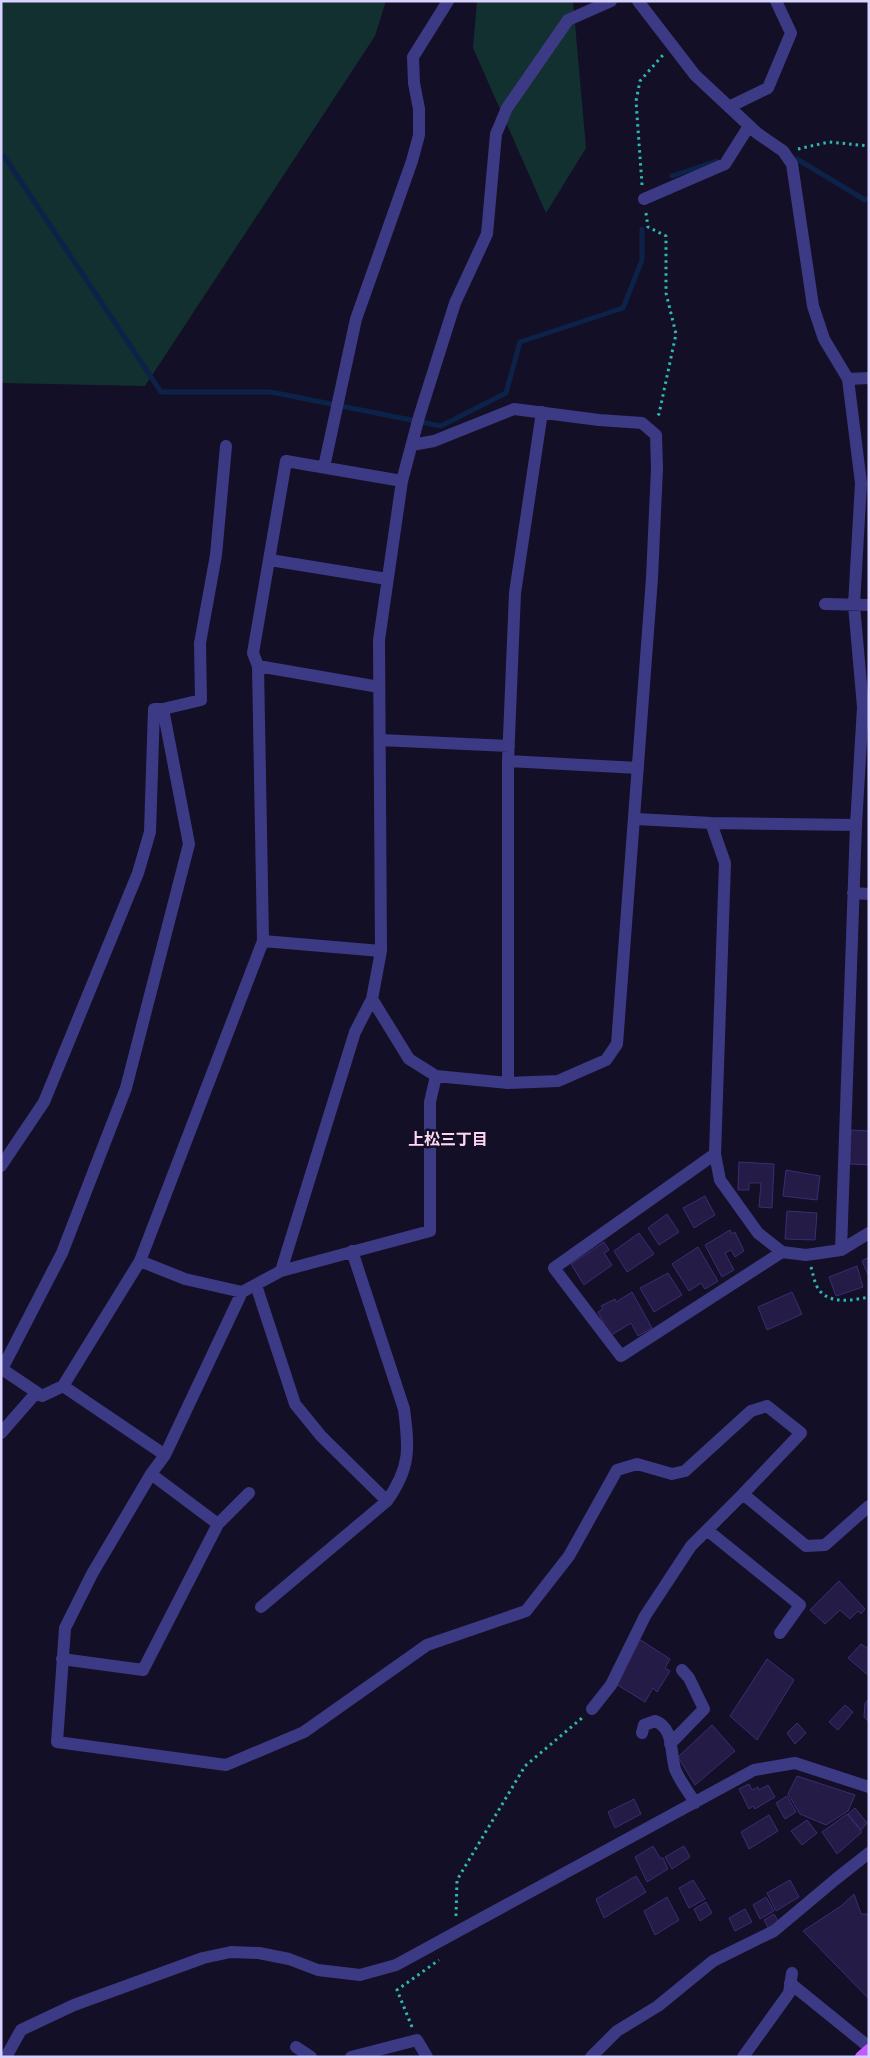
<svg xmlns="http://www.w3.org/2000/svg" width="870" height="2058" font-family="'Work Sans','Noto Sans JP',sans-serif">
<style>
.green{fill:#12302f}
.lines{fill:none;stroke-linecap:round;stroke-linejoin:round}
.stream{stroke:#0c2248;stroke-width:5}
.building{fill:#241b47;stroke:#3b2d73}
.path{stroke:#2fb8b0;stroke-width:3;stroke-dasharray:2.5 4;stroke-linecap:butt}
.minor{stroke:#3d3a85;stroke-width:12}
.major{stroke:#c25bff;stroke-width:12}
.labels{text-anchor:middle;stroke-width:5;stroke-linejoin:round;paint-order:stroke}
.neighbourhood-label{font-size:16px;font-weight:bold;fill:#ffd6f0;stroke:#130f26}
</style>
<rect width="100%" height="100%" fill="#130f26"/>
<path class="green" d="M1,1H386L375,36L145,386L1,383Z
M477,1H573L586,148L546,213L473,48Z"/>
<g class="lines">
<path class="stream" d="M4,156L161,392H271L441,426L506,393L520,342L623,308L642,260V229
M797,159L865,200L869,198
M672,176L717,161"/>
</g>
<path class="building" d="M851,1130L869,1131V1165L850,1164Z
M739,1162L774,1164L772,1208L759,1207L761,1183H749V1190H738Z
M786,1170L820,1176L817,1200L783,1196Z
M705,1196L715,1215L694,1228L683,1208Z
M787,1211L817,1213L815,1240L785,1239Z
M667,1214L679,1232L659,1245L648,1228Z
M730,1230L732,1234L735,1232L744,1251L735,1257L731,1250L725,1253L734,1270L722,1277L705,1245Z
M639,1233L654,1254L627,1272L614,1251Z
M604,1242L609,1250L604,1253L612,1265L584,1285L571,1264Z
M698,1247L718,1281L705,1289L701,1283L689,1291L672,1264Z
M869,1257V1277L862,1261Z
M857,1266L863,1287L836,1296L829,1277Z
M668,1273L682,1295L654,1312L640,1288Z
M632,1292L652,1328L638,1336L631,1323L610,1336L598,1312L603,1309L601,1306L615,1299L616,1302Z
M792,1292L802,1314L767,1330L758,1307Z
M839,1581L865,1609L861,1614L858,1611L850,1619L840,1610L825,1624L810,1610Z
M639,1639L670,1659L665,1668L670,1671L657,1692L653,1688L645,1702L616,1684Z
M861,1644L869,1649V1676L848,1658Z
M767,1659L794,1680L757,1740L730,1716Z
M869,1699V1722L864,1717L865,1703Z
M845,1705L853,1712L838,1730L829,1722Z
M797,1723L806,1733L795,1744L787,1733Z
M712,1725L735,1751L695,1785L678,1757Z
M797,1776L855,1795L848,1811L826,1825L800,1814L788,1794Z
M749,1784L752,1790L758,1787L759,1790L768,1785L775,1797L755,1809L753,1806L749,1809L739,1789Z
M787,1796L796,1812L785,1819L776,1803Z
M634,1799L641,1814L615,1828L608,1812Z
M855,1808L867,1823L861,1830L848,1814Z
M847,1814L862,1832L837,1854L822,1832Z
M769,1815L778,1831L749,1849L741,1832Z
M807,1820L817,1833L802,1845L791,1831Z
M653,1846L660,1858H663L668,1869L647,1882L635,1857Z
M684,1846L690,1857L672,1869L665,1857Z
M636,1876L646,1892L604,1918L596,1899Z
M693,1880L705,1899L689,1908L679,1888Z
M790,1880L799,1897L776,1911L767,1893Z
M854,1894L861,1914H869V1999L803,1931L841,1906Z
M667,1897L679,1920L655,1935L644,1911Z
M766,1897L774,1911L760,1919L753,1905Z
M706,1902L712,1913L700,1921L694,1909Z
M745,1909L752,1922L735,1931L729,1918Z
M774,1914L779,1923L769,1929L764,1920Z"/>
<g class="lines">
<path class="path" d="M798,149L829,142L869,146
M642,185L636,101L640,81L663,55
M646,213L648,227L666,236V293L676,334L659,414L656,417
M811,1267C813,1274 815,1285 819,1290C831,1305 853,1300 869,1297
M456,1916L457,1880L525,1766L582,1718
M412,2027L397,1990L439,1960"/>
<path class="minor" d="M729,107L768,88L791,33L776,1
M644,199L725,164L749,126
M848,379L869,378
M412,445L434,441L514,409L599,420L642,423L656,435L657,468L652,578L617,1044L606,1060L558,1081L508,1083L436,1076L409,1059L372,999L381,951L379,640L402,481L419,417L455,303L487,234L496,134L507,108L568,20L611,1
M226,446L216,555L200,643L201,700L163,709L189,844L126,1088L62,1253L2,1369L42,1396L63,1386L140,1261L185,1279L242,1292L281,1271L430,1231V1102L436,1076
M324,467L356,319L412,161L419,135V109L414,83L413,57L448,1
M270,560L387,579
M825,604L869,605
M258,666L379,687
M380,740L509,746
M508,761L638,768
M636,819L711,823L856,825L863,707L854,605L861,483L848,379L824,339L813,306L792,164L783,151L757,133L695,75L638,1
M711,823L725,863L715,1154L720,1180L758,1233L782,1252L806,1255L841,1250L869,1233
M853,893L869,894
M263,941L258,666L253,653L286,461L402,481
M508,1083V761L515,593L542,412
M715,1154L554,1268L621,1356L782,1252
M1,1166L44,1102L138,873L150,832L154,709H163
M841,1250L856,825
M352,1251L404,1409C409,1448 411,1467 387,1501
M140,1261L263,941L381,951
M281,1271L355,1032L372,999
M256,1285L295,1404L321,1436L387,1501L261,1607
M63,1386L165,1455
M1,1433L36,1393
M151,1474L165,1455L242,1292
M218,1524L249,1493
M707,1530L800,1605L780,1633
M62,1659L143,1670L218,1524L151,1474L92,1574L65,1628L57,1742L226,1765L304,1732L427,1645L526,1611L569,1556L617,1470L637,1464L672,1474L685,1471L751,1411L767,1406L801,1433L743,1494L806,1546L825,1545L869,1506
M592,1709L611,1685L645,1616L691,1546L743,1494
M642,1733L644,1725L655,1721C674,1728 670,1751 675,1769C679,1780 689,1792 695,1803
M670,1744L704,1709L689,1678L682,1670
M790,1983L869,2047
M296,2047L311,2057
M6,2057L21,2030L74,2005L203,1958L231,1952L259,1953L289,1959L318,1970L360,1975L396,1965L754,1770L795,1763L869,1787
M351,2057L417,2040L427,2057
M591,2057L617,2031L658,2006L713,1961L774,1931L836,1879L869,1853
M743,2057L789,1993L792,1973"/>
<path class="major" d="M861,2057L869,2050"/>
</g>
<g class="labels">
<g class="neighbourhood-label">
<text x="448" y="1145">上松三丁目</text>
</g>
</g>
<rect width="870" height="2058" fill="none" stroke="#d9d4ff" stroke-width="5"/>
</svg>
